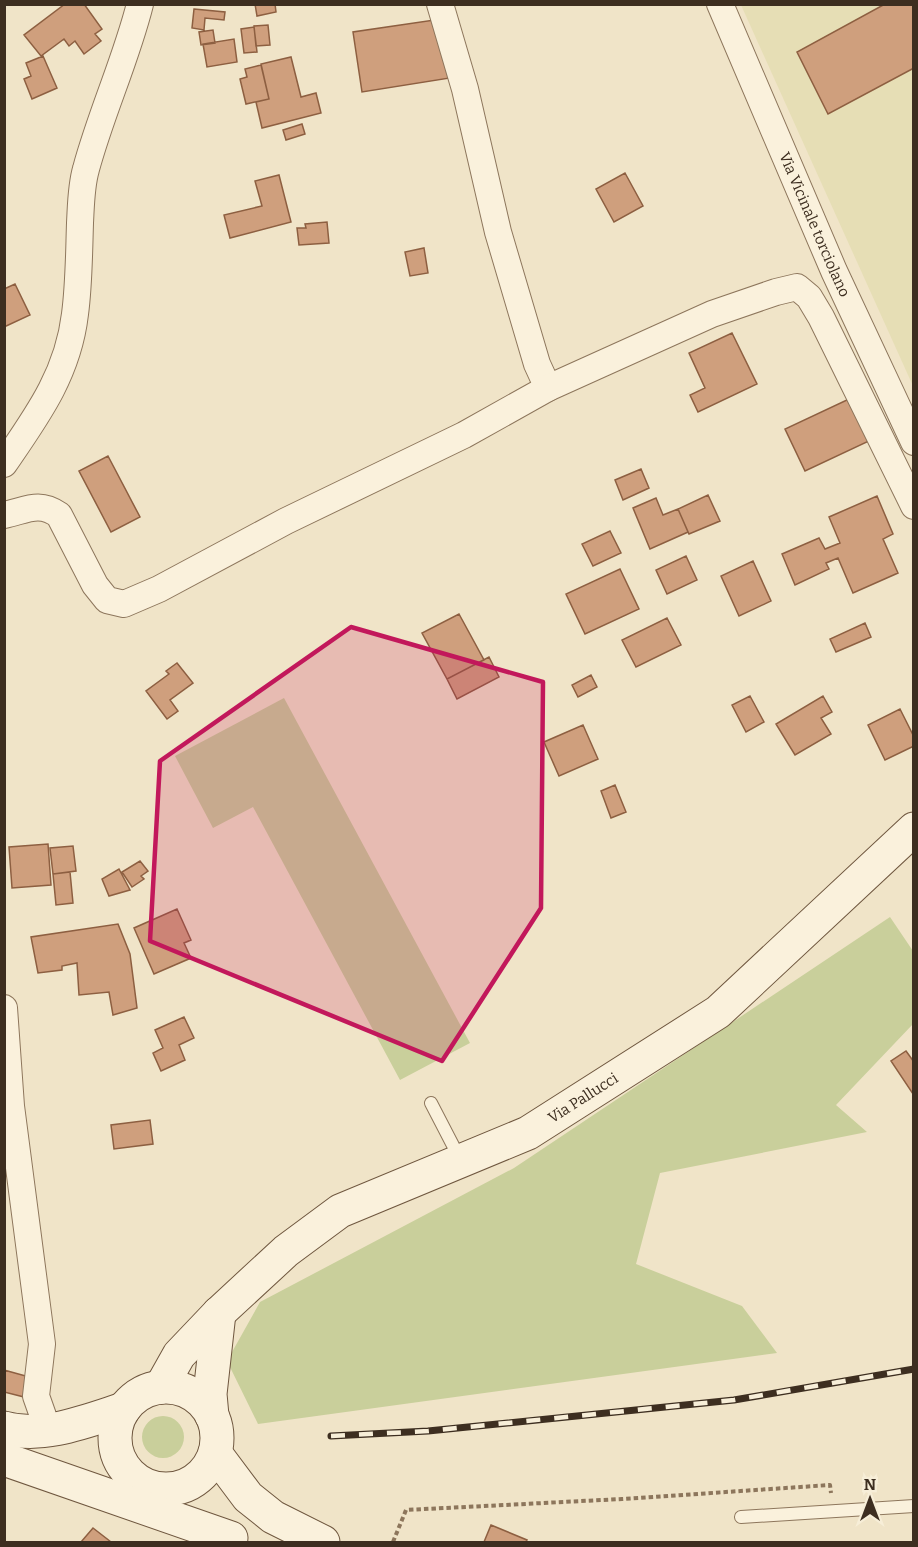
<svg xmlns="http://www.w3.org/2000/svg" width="918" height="1547" font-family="Bitter,serif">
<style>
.farmland{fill:#e6deb5}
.green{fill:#c9cf9b}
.building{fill:#cf9f7d;stroke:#8d5f41;stroke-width:1.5}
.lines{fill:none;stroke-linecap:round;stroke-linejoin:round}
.lane-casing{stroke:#8d765c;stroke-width:14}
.street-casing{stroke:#8d765c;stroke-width:28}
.secondary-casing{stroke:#6f573f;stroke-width:35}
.path{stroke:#8d765c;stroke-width:4;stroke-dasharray:4.5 3;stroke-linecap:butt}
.lane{stroke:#faf1dc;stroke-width:12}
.street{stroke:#faf1dc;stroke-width:26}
.secondary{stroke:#faf1dc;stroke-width:33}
.rail-casing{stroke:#3d2e20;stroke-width:7}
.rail{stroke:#f7eed8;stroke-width:4.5;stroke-dasharray:14;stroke-linecap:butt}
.marked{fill:#c2185b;fill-opacity:0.2;stroke:#c2185b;stroke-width:4.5;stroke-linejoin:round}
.labels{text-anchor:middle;stroke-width:4.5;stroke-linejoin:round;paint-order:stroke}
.street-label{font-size:15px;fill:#3d2e20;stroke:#f7eed8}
</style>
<rect width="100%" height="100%" fill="#f0e4c8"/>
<path class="farmland" d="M741,5H913V386Z"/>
<path class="green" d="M284,698L470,1043L400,1080L253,807L213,828L175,756Z
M890,917L913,951V1024L836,1105L867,1132L660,1173L636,1264L742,1306L777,1353L258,1424L227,1361L260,1302L514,1168Z
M142 1437a21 21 0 1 1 42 0a21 21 0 1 1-42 0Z"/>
<path class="building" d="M65,4H84L102,29L95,34L101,41L84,54L75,41L69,46L64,39L41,56L24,35Z
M255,4H275L276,12L257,16Z
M885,4H914V68L828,114L797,52Z
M194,9L225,12L224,20L205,18L204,30L192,28Z
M441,19L450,78L362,92L353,32Z
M268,25L270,45L256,46L254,26Z
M254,27L257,52L244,53L241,29Z
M213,30L215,43L201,45L199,32Z
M234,39L237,62L207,67L203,44Z
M43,56L57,88L32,99L24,79L31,76L26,63Z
M291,57L301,97L316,93L321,113L262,128L256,102L269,99L261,64Z
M261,65L269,99L246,104L240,79L247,77L245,69Z
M302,124L305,134L286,140L283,130Z
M625,173L643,206L614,222L596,189Z
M279,175L291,222L230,238L224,215L262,206L255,181Z
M327,222L329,243L299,245L297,228H306L305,224Z
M424,248L428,273L410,276L405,252Z
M15,284L30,315L4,327V289Z
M732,333L757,384L698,412L690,395L705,388L689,353Z
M849,399L869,441L805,471L785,429Z
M108,456L140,517L111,532L79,471Z
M641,469L649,488L623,500L615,480Z
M708,495L720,521L689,534L678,509Z
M877,496L893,534L883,539L898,573L853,593L838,558L826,563L829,569L795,585L782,554L819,538L825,549L840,543L829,517Z
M656,498L663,515L678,509L688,532L650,549L633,508Z
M610,531L621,553L593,566L582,544Z
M686,556L697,580L667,594L656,570Z
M753,561L771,601L739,616L721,576Z
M620,569L639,609L585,634L566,594Z
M459,614L484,660L447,679L422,633Z
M667,618L681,645L636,667L622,640Z
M865,623L871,637L836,652L830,639Z
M489,657L499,677L457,699L447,679Z
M177,663L193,683L170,700L178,711L167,719L146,691L169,674L166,671Z
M591,675L597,687L578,697L572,685Z
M750,696L764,722L746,732L732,705Z
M823,696L832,712L821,718L831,734L795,755L776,724Z
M900,709L914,737V746L885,760L868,725Z
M583,725L598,759L559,776L544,742Z
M615,785L626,812L611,818L601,791Z
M48,844L51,885L12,888L9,847Z
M73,846L76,871L53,874L50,848Z
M140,861L148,871L141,876L144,879L132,887L122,872Z
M119,869L130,890L109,896L102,879Z
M70,872L73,903L56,905L53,874Z
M177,909L191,940L184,943L191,958L154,974L134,928Z
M118,924L130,954L137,1008L113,1015L109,992L79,995L77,963L62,966V970L38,973L31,937Z
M184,1017L194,1038L179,1045L185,1060L161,1071L153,1053L163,1048L155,1030Z
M906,1051L914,1062L913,1094L891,1061Z
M150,1120L153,1144L114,1149L111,1125Z
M4,1370L33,1378L28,1398L4,1392Z
M491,1525L527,1540L526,1542H484Z
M93,1528L111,1542H81Z"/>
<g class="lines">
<defs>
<path id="lane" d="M431,1103L460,1159
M741,1517L914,1506"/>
<g id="street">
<path d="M440,4L465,89L498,232L537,364L548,388"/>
<path id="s1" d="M720,4L834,271L914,442"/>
<path d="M4,464C37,416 68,374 75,314C79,284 79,253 80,223C81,205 81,186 86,169C101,113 126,60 140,4"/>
<path d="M4,515C27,510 39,501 59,515L95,585L107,600L124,604L159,589L286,521L464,435L548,388L712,314L776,292L797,287L809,297L821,317L914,506"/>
<path d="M4,1008L11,1106L42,1344L36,1396L48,1430"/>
</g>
<g id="secondary">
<circle cx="166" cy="1438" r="51"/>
<path id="s2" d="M161,1387L179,1355L219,1313L286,1251L340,1211L528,1133L718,1012L914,829"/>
<path d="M212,1416L210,1394L219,1313"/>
<path d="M4,1428C43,1439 87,1421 124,1409"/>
<path d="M215,1453L248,1497L273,1517L323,1542"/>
<path d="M4,1459L231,1538"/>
</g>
</defs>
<use href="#lane" class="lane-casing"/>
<use href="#street" class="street-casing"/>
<use href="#secondary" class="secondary-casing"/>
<path class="path" d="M393,1542L406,1510L622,1499L830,1485L831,1493"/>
<use href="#lane" class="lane"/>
<use href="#street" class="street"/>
<use href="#secondary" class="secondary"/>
<defs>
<path id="rail" d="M331,1436L428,1431L734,1400L914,1369"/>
</defs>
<use href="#rail" class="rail-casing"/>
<use href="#rail" class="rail"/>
</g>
<path class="marked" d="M351,627L543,682L541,908L442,1061L150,941L160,761Z"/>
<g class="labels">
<g class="street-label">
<text dy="5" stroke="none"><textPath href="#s1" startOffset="240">Via Vicinale torciolano</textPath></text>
<text dy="5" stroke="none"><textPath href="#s2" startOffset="522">Via Pallucci</textPath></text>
</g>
</g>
<rect width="918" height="1547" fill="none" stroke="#3d2e20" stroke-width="12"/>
<g transform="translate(870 1499)" stroke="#f7eed8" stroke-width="4.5" paint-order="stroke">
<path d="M0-4.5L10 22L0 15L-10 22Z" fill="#3d2e20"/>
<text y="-9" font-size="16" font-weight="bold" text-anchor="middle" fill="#3d2e20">N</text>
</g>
</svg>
